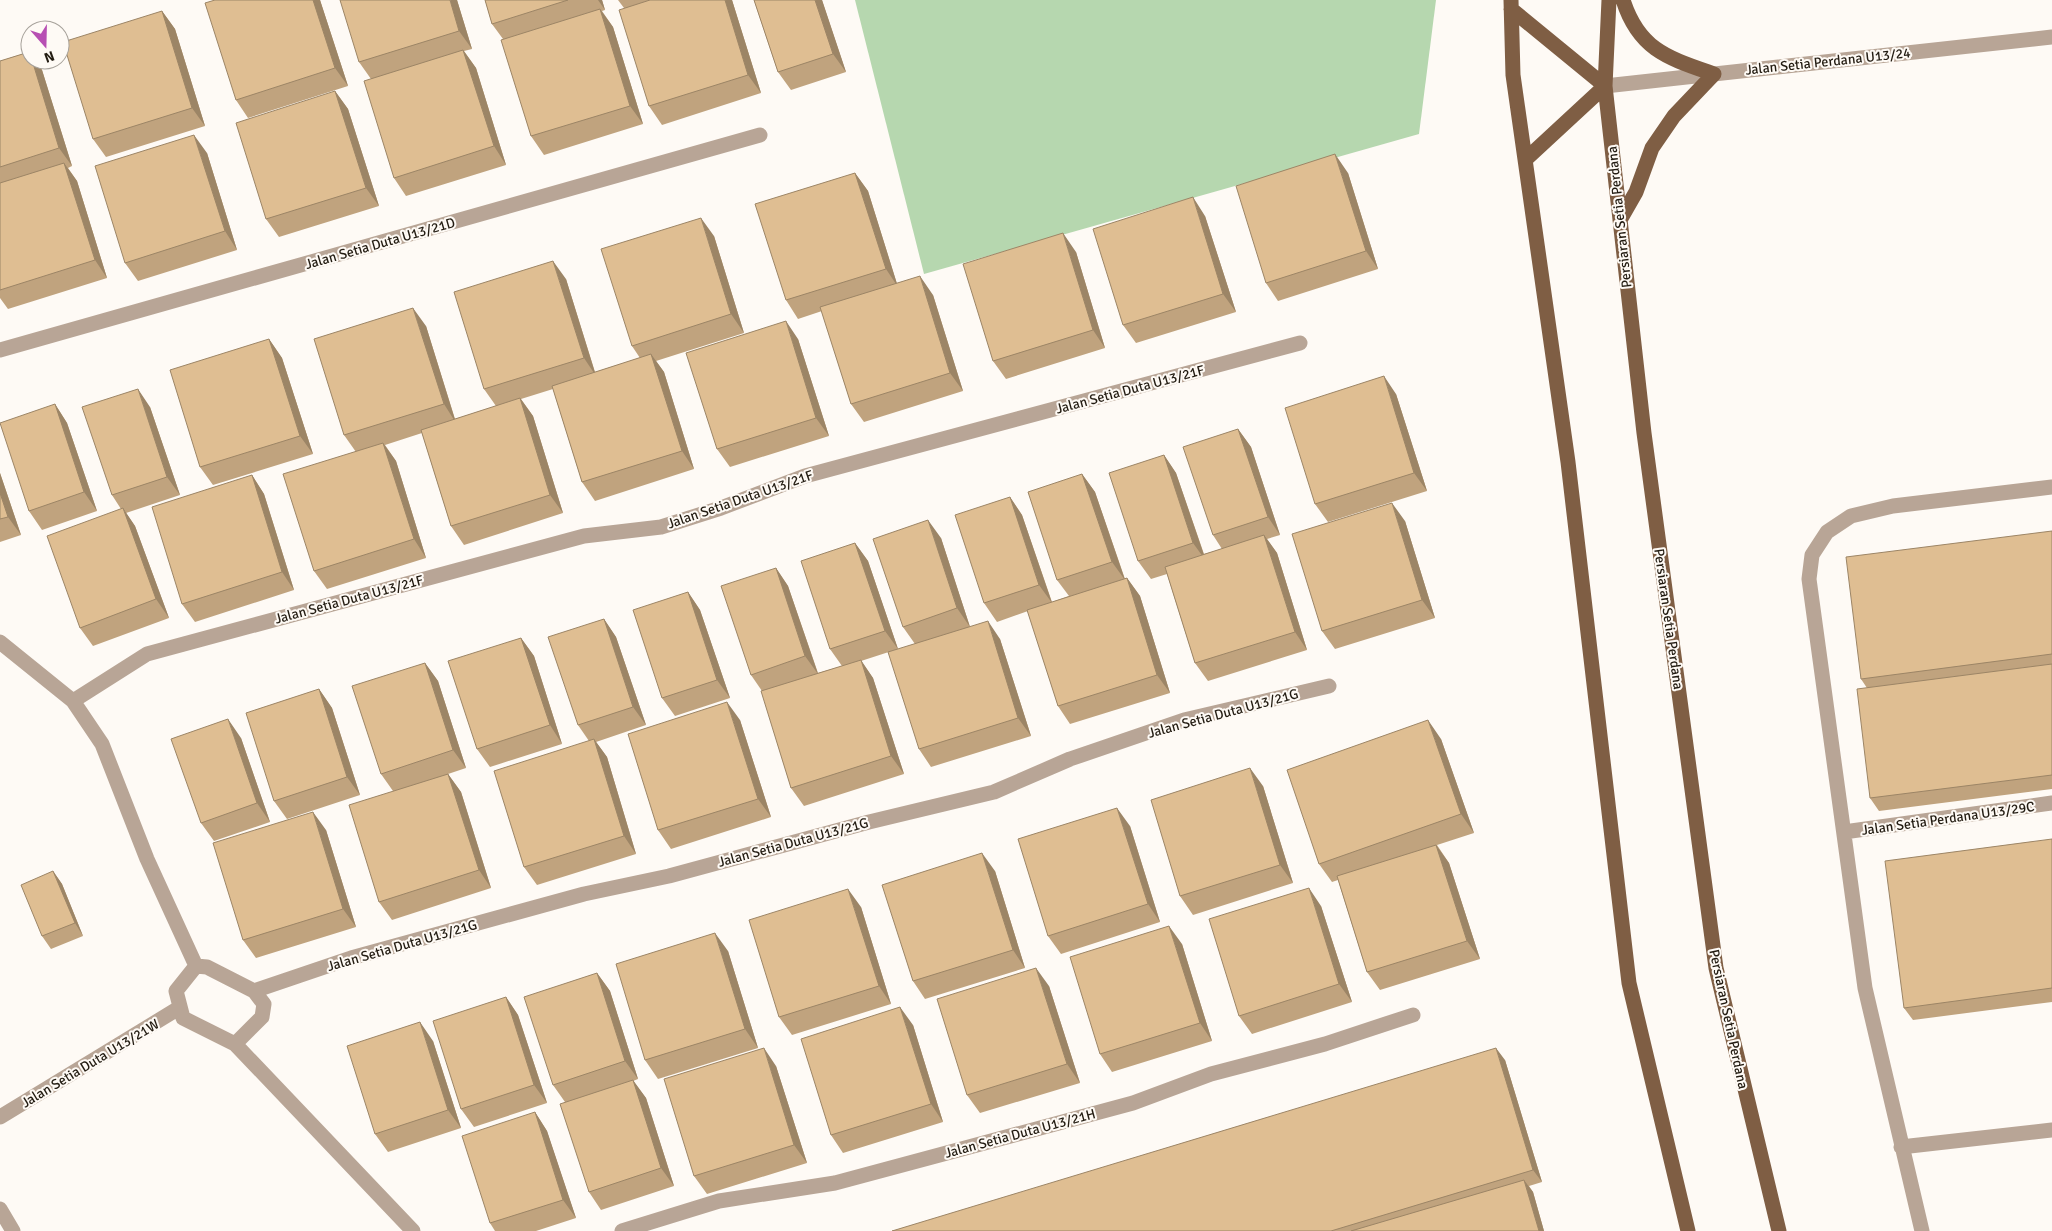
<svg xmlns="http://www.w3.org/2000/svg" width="2052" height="1231" font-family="Signika,sans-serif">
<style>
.green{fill:#b6d7af}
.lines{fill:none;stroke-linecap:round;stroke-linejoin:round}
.minor{stroke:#b8a596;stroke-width:15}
.major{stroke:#7f5e44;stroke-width:15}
.wall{fill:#c0a37e}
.shaded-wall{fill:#9c8566}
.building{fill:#dfbe92;stroke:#9c8566}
.labels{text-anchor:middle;stroke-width:4;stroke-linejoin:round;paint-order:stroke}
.street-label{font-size:14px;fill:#231c12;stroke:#fefaf5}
</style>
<rect width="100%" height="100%" fill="#fefaf5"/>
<path class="green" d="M855,0H1436L1419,134L924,274Z"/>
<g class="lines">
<path class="minor" d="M1605,86L2052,37
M0,350L760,135
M0,642L73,701L102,744L147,859L196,966
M73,701L147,654L584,536L661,527L721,508L805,476L1300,343
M1844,832L2052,803
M196,966L207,967L254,991L264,1004L262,1017L235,1044L183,1018L176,991Z
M254,991L351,958L584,894L669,876L869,822L994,792L1070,759L1184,720L1329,686
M235,1044L413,1231
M0,1117L179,1008
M1901,1147L2052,1130
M0,1209L13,1231
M622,1231L719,1201L835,1183L1133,1103L1211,1074L1325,1044L1413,1015
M1922,1231L1865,988L1809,579L1812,555L1827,532L1851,516L1893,506L2052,487"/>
<path class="major" d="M1511,0L1513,75L1568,462L1629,983L1688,1231
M1609,0L1605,86L1644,433L1716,968L1779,1231
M1511,9L1605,86
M1525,160L1605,86
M1620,220L1636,192L1652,148L1674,116L1714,74C1668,58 1639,50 1623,0"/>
</g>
<path class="wall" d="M215,0H320L348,86L248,118L236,100Z
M457,0L472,49L464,51L476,68L506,165L406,196L394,178L371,79L359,62Z
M485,0H602L605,10L602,11L613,27L643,124L544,155L531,136L503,39L492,24Z
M618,0H732L761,93L662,125L649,106L624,8Z
M754,0H822L846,72L791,90L778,72Z
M162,11L175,29L205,126L106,157L93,139Z
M29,52L30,53V60H35L42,70L72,166L68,168L77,181L107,278L8,309L0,298V61Z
M335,91L348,109L379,206L279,237L266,219Z
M207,153L237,250L138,281L125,263Z
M855,173L868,191L897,284L933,295L963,391L864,422L851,404L822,311L798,319L786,300Z
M1348,173L1378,269L1278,301L1266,283Z
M1205,216L1236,312L1136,343L1123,325Z
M714,236L744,333L656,361L664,372L694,469L595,501L582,482L553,389L521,399L533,416L563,513L464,545L451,526L422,433L385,445L396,461L426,558L327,589L314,571L356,452L344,435L426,326L455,419L496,406L484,389L566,279L595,372L640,358L632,346Z
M1076,252L1105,348L1006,379L993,361Z
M269,339L282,358L313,454L213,485L200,467Z
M798,339L829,436L730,467L717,449Z
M1396,394L1427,491L1328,522L1315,504Z
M55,404L67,423L97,511L42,530L29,511Z
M150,407L180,495L126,513L135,526L169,618L93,646L80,628L121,509L112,495Z
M1238,429L1251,447L1280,535L1267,539L1277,553L1307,650L1208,681L1195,663L1167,574L1151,579L1138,561L1164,455L1176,473L1204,554L1222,549L1213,535Z
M0,473L21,535L0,542Z
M1082,474L1095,492L1125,579L1127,578L1140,596L1170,693L1070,724L1058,706L1028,611L997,622L984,603L1010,497L1022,515L1052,602L1069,596L1057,580Z
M252,475L264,494L294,590L195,622L182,604Z
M1405,521L1435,618L1335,649L1322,631Z
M2052,531V789L1879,811L1870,798L1867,688L1861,679Z
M941,538L970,627L1000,639L1031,736L931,767L919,749L915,644L903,627Z
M855,543L868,561L898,649L861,661L873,678L904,774L804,806L791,788L762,691L751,675L776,568L788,586L818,673L842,666L830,649Z
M688,592L700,610L730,698L675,716L662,698Z
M604,619L616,637L646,725L596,742L607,757L636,854L537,885L524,867L589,741L578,725Z
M521,638L534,656L562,744L490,767L477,749Z
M425,663L438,681L466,768L448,774L461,792L491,888L392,920L379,902L393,791L381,774Z
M319,689L332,708L360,795L287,819L274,801Z
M740,720L771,817L671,849L658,830Z
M241,738L270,822L214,841L201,823Z
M1441,739L1474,833L1437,845L1449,863L1480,959L1380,990L1367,972L1338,880L1332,882L1319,864Z
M1263,786L1293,883L1193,915L1180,896Z
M1130,826L1160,922L1061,954L1048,936Z
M326,830L356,927L256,958L243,940Z
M2052,839V1002L1913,1020L1904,1008Z
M53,871L62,884L83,936L51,949L42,936Z
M995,871L1025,968L925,999L913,981Z
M1321,906L1352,1002L1252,1034L1239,1016Z
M861,907L891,1004L792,1035L779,1017Z
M1182,944L1212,1041L1112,1072L1100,1054Z
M728,951L758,1048L658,1079L645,1060Z
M597,973L610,991L638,1079L633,1081L646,1098L674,1186L601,1210L589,1192L565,1102L553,1085Z
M1049,986L1080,1083L980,1113L967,1095Z
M506,997L518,1015L547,1103L474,1127L461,1109Z
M913,1025L943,1122L843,1153L831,1135Z
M433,1041L461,1128L388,1152L375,1134Z
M1505,1060L1542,1182L1529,1186L1533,1192L1544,1231H892Z
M776,1066L807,1163L707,1194L694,1176Z
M535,1112L547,1131L576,1218L536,1231H495L490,1223Z"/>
<path class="shaded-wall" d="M313,0H320L348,86L335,68Z
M450,0H457L472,49L459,31Z
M598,0H602L605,10Z
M725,0H732L761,93L748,75Z
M815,0H822L846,72L833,54Z
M600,9L613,27L643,124L630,106Z
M162,11L175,29L205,126L192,108Z
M463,50L476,68L506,165L494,146Z
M32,60H35L42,70L72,166L59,148Z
M335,91L348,109L379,206L366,188Z
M194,135L207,153L237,250L225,231Z
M1335,154L1348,173L1378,269L1366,251Z
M64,163L77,181L107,278L95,260Z
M855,173L868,191L898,287L886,269Z
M1193,197L1205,216L1236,312L1223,294Z
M701,218L714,236L744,333L731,314Z
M1063,233L1076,252L1105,348L1093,330Z
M553,261L566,279L596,376L584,358Z
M920,276L933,295L963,391L950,373Z
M413,308L426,326L456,423L444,404Z
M786,321L798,339L829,436L816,418Z
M269,339L282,358L313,454L300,436Z
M651,354L664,372L694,469L682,451Z
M1384,376L1396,394L1427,491L1414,473Z
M138,389L150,407L180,495L167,477Z
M520,398L533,416L563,513L550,495Z
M55,404L67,423L97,511L84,492Z
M1238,429L1251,447L1280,535L1268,517Z
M383,443L396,461L426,558L414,539Z
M1164,455L1176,473L1206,561L1193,543Z
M0,473L21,535L8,517L0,493Z
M1082,474L1095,492L1125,580L1112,562Z
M252,475L264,494L294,590L282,572Z
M1010,497L1022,515L1052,603L1039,585Z
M1392,503L1405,521L1435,618L1422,600Z
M123,508L135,526L169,618L156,599Z
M928,520L941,538L970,627L957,608Z
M1264,535L1277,553L1307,650L1295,632Z
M855,543L868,561L898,649L885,631Z
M776,568L788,586L818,674L805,656Z
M1127,578L1140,596L1170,693L1157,675Z
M688,592L700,610L730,698L717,680Z
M604,619L616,637L646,725L633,707Z
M988,621L1000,639L1031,736L1018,718Z
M521,638L534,656L562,744L550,725Z
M861,660L873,678L904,774L891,756Z
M425,663L438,681L466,768L453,750Z
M319,689L332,708L360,795L347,777Z
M727,702L740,720L771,817L758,799Z
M228,719L241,738L270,822L257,803Z
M1428,720L1441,739L1474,833L1461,814Z
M594,739L607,757L636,854L624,836Z
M1250,768L1263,786L1293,883L1280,865Z
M448,774L461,792L491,888L479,870Z
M1117,808L1130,826L1160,922L1148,904Z
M313,812L326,830L356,927L343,909Z
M1436,845L1449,863L1480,959L1467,941Z
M982,853L995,871L1025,968L1013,950Z
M53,871L62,884L83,936L75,923Z
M1309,888L1321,906L1352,1002L1339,984Z
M848,889L861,907L891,1004L879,986Z
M1169,926L1182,944L1212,1041L1200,1023Z
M715,933L728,951L758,1048L745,1029Z
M1036,968L1049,986L1080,1083L1067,1064Z
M597,973L610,991L638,1079L625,1061Z
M506,997L518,1015L547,1103L534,1085Z
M900,1007L913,1025L943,1122L931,1104Z
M420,1022L433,1041L461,1128L448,1110Z
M764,1048L776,1066L807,1163L794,1145Z
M1496,1048L1505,1060L1542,1182L1533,1170Z
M633,1080L646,1098L674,1186L661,1168Z
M535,1112L547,1131L576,1218L563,1200Z
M1524,1180L1533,1192L1544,1231H1539Z"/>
<path class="building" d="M215,0H313L335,68L236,100L205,3Z
M340,0H450L459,31L359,62Z
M485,0H568L492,24Z
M650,0H725L748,75L649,106L619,10Z
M754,0H815L833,54L778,72Z
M600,9L630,106L531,136L501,40Z
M162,11L192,108L93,139L63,42Z
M463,50L494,146L394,178L364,81Z
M29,52L30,60H32L59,148L0,167V61Z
M335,91L366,188L266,219L236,123Z
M194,135L225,231L125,263L95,166Z
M1335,154L1366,251L1266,283L1236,186Z
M64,163L95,260L0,290V183Z
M855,173L886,269L786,300L755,204Z
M1193,197L1223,294L1123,325L1093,229Z
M701,218L731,314L632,346L601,249Z
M1063,233L1093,330L993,361L963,264Z
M553,261L584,358L484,389L454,292Z
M920,276L950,373L851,404L820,307Z
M413,308L444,404L344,435L314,339Z
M786,321L816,418L717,449L686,353Z
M269,339L300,436L200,467L170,370Z
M651,354L682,451L582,482L552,386Z
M1384,376L1414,473L1315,504L1285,408Z
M138,389L167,477L112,495L82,407Z
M520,398L550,495L451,526L421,430Z
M55,404L84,492L29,511L0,423Z
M1238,429L1268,517L1213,535L1183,447Z
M383,443L414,539L314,571L283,474Z
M1164,455L1193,543L1138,561L1109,473Z
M1082,474L1112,562L1057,580L1028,492Z
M252,475L282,572L182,604L152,507Z
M0,493L8,517L0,519Z
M1010,497L1039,585L984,603L955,515Z
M1392,503L1422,600L1322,631L1292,534Z
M123,508L156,599L80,628L47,536Z
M928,520L957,608L903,627L873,539Z
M2052,531V654L1861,679L1846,557Z
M1264,535L1295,632L1195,663L1165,567Z
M855,543L885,631L830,649L801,561Z
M776,568L805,656L751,675L721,586Z
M1127,578L1157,675L1058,706L1027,610Z
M688,592L717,680L662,698L633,610Z
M604,619L633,707L578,725L548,637Z
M988,621L1018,718L919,749L888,652Z
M521,638L550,725L477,749L448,661Z
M861,660L891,756L791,788L761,691Z
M425,663L453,750L381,774L352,686Z
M2052,664V775L1870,798L1857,689Z
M319,689L347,777L274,801L246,713Z
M727,702L758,799L658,830L628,734Z
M228,719L257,803L201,823L171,739Z
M1428,720L1461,814L1319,864L1287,770Z
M594,739L624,836L524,867L494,771Z
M1250,768L1280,865L1180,896L1151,800Z
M448,774L479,870L379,902L349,805Z
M1117,808L1148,904L1048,936L1018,839Z
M313,812L343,909L243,940L213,843Z
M2052,839V988L1904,1008L1885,861Z
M1436,845L1467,941L1367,972L1337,876Z
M982,853L1013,950L913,981L882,885Z
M53,871L75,923L42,936L21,885Z
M1309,888L1339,984L1239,1016L1209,919Z
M848,889L879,986L779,1017L749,920Z
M1169,926L1200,1023L1100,1054L1070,957Z
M715,933L745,1029L645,1060L616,964Z
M1036,968L1067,1064L967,1095L937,999Z
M597,973L625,1061L553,1085L524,997Z
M506,997L534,1085L461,1109L433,1021Z
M900,1007L931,1104L831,1135L801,1039Z
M420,1022L448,1110L375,1134L347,1046Z
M764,1048L794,1145L694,1176L664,1079Z
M1496,1048L1533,1170L1331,1231H892Z
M633,1080L661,1168L589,1192L560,1104Z
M535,1112L563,1200L490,1223L462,1136Z
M1524,1180L1539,1231H1351Z"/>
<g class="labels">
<g class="street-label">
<text transform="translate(1828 61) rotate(-6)" y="5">Jalan Setia Perdana U13/24</text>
<text transform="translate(1619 217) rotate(-96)" y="5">Persiaran Setia Perdana</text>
<text transform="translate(380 243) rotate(-16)" y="5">Jalan Setia Duta U13/21D</text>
<text transform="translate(1130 389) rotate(-15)" y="5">Jalan Setia Duta U13/21F</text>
<text transform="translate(740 499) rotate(-19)" y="5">Jalan Setia Duta U13/21F</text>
<text transform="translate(349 599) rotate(-15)" y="5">Jalan Setia Duta U13/21F</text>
<text transform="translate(1669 619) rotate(82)" y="5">Persiaran Setia Perdana</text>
<text transform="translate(1223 713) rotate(-15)" y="5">Jalan Setia Duta U13/21G</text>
<text transform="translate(1948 818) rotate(-8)" y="5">Jalan Setia Perdana U13/29C</text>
<text transform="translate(793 842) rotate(-15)" y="5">Jalan Setia Duta U13/21G</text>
<text transform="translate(402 945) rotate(-16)" y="5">Jalan Setia Duta U13/21G</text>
<text transform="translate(1729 1019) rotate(78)" y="5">Persiaran Setia Perdana</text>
<text transform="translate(90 1063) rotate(-31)" y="5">Jalan Setia Duta U13/21W</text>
<text transform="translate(1020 1133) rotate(-15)" y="5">Jalan Setia Duta U13/21H</text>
</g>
</g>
<g transform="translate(45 45) rotate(160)"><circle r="24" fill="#fefaf5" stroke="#a6a19a"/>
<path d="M0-4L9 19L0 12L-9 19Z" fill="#b74fb3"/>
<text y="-8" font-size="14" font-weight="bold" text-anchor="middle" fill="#231c12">N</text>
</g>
</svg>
